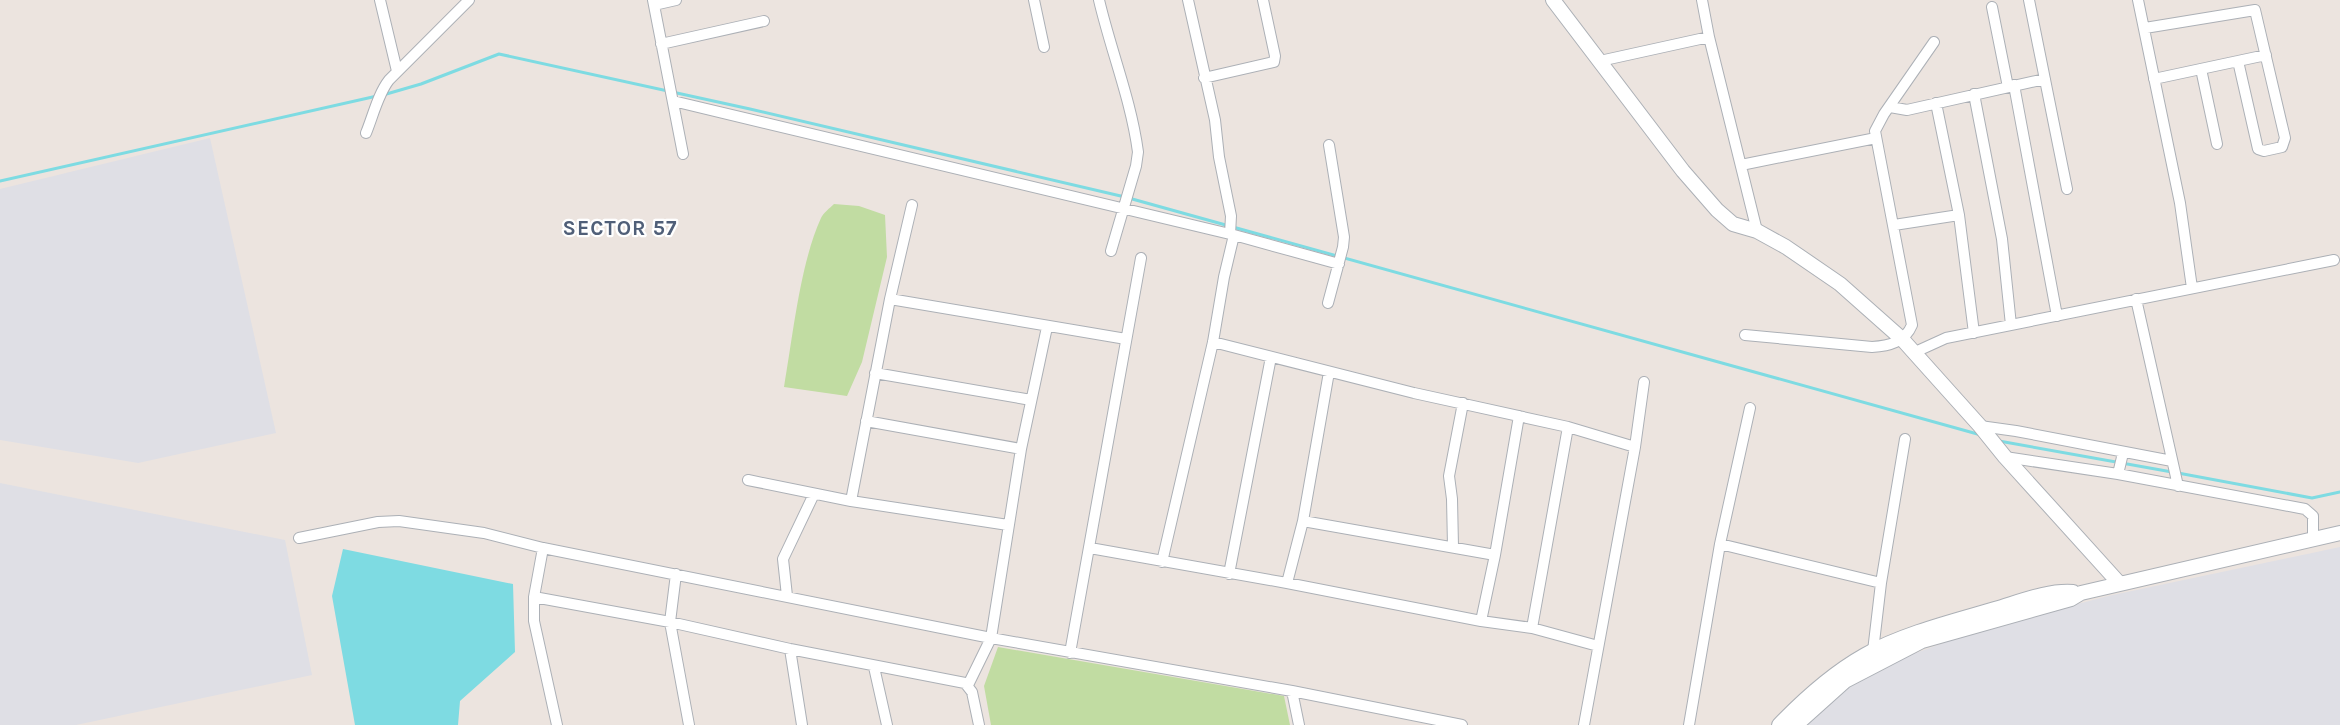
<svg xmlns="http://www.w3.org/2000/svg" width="2340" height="725" font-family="Karla,sans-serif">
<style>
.industrial{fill:#dfdfe5}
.green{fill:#c1dca2}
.water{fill:#7edbe2}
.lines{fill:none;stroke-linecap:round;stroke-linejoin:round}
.stream{stroke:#7edbe2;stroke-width:3}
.street-casing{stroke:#acb0b6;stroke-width:12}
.secondary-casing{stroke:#acb0b6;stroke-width:16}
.street{stroke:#fff;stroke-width:10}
.secondary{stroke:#fff;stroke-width:14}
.labels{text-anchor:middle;stroke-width:4.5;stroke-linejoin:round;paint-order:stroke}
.district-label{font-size:21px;font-weight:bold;letter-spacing:1px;fill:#505f78;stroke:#fff}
</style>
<rect width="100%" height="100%" fill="#ece4df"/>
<path class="industrial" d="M210,138L276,433L138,463L0,440V189Z
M0,483L285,540L312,675L76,725H0Z
M2340,547V725H1804L1861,673L1979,630L2108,596Z"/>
<path class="green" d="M834,204L859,206L885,215L887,257L862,362L847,396L784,387C793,336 800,264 821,218C823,213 830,208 834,204Z
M998,647L1284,696L1290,725H991L984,686Z"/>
<path class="water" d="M343,549L513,584L515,652L460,701L458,725H355L332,596Z"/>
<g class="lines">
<path class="stream" d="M383,95L421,84L499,54L750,109L1125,197L1981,435
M0,181L377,96
M1999,441L2172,472
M2178,473L2312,498L2340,492"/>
<defs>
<path id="street" d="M380,0L397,71
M653,0L683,154
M1034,0L1044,47
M1099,0C1111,51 1131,100 1138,152L1136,166L1111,251
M1188,0L1215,120L1219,157L1231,216L1230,234
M2029,0L2067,189
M2138,0L2180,203L2192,288
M654,5L676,0
M1992,7L2008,87
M2145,28L2255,10L2285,138L2282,147L2264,151L2258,149L2238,61
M1709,37L1757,231
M661,44L764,21
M1600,61L1709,37L1702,0
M2201,69L2217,144
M1204,78L1274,62L1275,56L1263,0
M2154,79L2266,55
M2014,85L2057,316
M1974,94L2002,239L2011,325
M673,101L1234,235L1339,264
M1936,103L1959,215L1974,333
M1890,107L1907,110L2045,79
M366,133C373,116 378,94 389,80L469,0
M1741,165L1876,138
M1894,225L1959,215
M890,299L1126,339
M2136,299L2178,486
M1328,303L1343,247L1344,237L1329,145
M1745,335L1872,347C1889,346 1905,342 1912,325L1875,131L1884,114L1934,42
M1213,342L1414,393L1568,427L1635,447
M1913,353L1946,338L2334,260
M875,373L1031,400
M866,421L1021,449
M1980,426L2016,431L2172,461
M2005,457L2118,474L2305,509L2313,516V538
M2118,474L2123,453
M748,480L851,501L1008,525
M851,501L890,299L912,205
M1303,521L1495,555
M299,538L378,522L399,521L484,533L543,548L991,638L1292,691L1462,725
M1720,544L1881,583
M1453,546L1452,499L1449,476L1463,403
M1090,548L1287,583L1481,621L1532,628L1598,646
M1162,562L1213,342L1224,277L1234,235
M676,574L670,622L689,725
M1229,574L1271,357
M1287,583L1303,521L1329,372
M787,596L783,559L814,494
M534,597L543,548
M1481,621L1495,555L1519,416
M1532,628L1568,427
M790,649L802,725
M1873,651L1881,583L1905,439
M1070,653L1141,258
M874,667L887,725
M968,685L991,638L1021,449L1047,327
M1292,691L1299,725
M557,725L534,621V597L670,622L790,649L965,683L972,692L979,725
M1584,725L1635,447L1644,382
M1689,725L1720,544L1750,408"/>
<path id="secondary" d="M1553,0L1683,171L1717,210L1733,224L1757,231L1786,247L1840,284L1902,339L1980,426L2005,457L2119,583
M1779,725C1804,699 1833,673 1865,655C1902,634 1954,621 1995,609C2019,602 2048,590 2073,592
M1796,725L1845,681L1922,641L2071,599L2081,593L2340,533"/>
</defs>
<use href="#street" class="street-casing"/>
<use href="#secondary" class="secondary-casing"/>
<use href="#street" class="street"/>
<use href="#secondary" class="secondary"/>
</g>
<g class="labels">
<g class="district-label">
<text x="620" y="235">SECTOR 57</text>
</g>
</g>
</svg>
